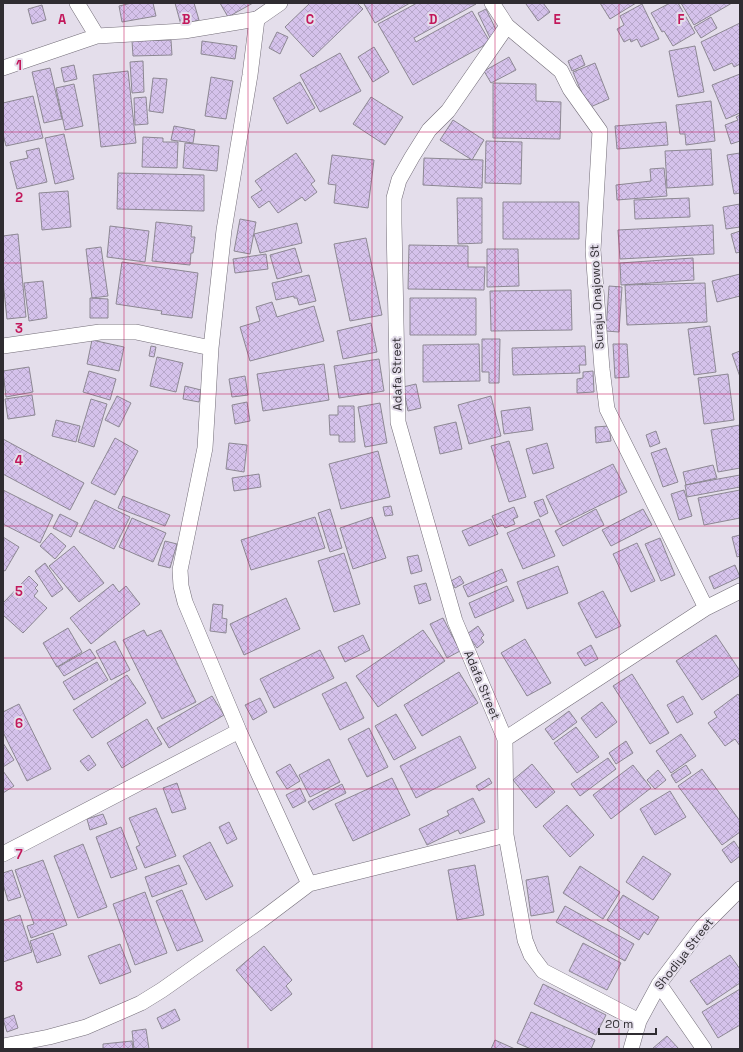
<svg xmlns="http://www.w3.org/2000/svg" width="743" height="1052" font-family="'Space Grotesk',sans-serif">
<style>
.building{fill:url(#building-cross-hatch);stroke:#8d8893}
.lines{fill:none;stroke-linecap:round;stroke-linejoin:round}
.minor-casing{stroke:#736d78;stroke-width:16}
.minor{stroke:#fff;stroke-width:15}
.grid{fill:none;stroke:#c2185b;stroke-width:1;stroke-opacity:0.55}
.labels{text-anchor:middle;stroke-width:4;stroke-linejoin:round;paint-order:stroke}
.street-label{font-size:12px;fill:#2f2c31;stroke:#e4deeb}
.grid-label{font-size:13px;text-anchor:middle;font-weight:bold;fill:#c2185b;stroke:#e4deeb;stroke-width:4;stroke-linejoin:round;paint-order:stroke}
</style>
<defs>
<pattern id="building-cross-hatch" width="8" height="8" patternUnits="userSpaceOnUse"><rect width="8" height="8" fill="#d5c2eb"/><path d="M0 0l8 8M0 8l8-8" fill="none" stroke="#b7a7ca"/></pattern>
</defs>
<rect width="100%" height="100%" fill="#e4deeb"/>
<path class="building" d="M132,3H153L156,16L122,22L119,6Z
M175,3H194L199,20L181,25Z
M220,3H253L228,17Z
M310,3H357L363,9L313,57L285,27Z
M366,3H410L375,23L364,4Z
M417,3L476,4L414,38L416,42L472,11L490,42L413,85L378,24Z
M527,3H543L550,12L538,21L526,4Z
M600,3H636L610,19Z
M670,3H678L695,33L673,46L664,31L662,32L651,13Z
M681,3H732L694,25Z
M642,4L659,39L641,47L637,39L631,42L630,39L624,42L617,29L624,25L620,16Z
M42,5L46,20L32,24L28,9Z
M486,9L498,34L490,38L478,13Z
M711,17L717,28L701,38L694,27Z
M740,23V64L734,67L732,63L714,71L701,42Z
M277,32L288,37L280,54L269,48Z
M171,40L172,55L133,56L132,41Z
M202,41L237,46L235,59L201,54Z
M695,46L704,92L678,97L669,51Z
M374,47L389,72L373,82L358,57Z
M340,53L361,91L320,112L300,75Z
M581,55L585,65L572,71L568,61Z
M509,57L516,70L491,83L484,71Z
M143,61L144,92L132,93L130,62Z
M595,63L609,99L588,108L573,72Z
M74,65L77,79L64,82L61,68Z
M50,68L62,119L44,123L32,72Z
M128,71L136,143L101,147L93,75Z
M740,74V113L726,119L712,85Z
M211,77L233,81L226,119L205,116Z
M153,78L167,79L163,113L149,111Z
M300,82L315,108L287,124L273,98Z
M493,83L536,84V101L561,102L560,139L493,138Z
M74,84L83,126L65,130L56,88Z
M33,96L43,138L6,146L3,134V103Z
M146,97L148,124L135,125L134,98Z
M371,97L403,117L385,145L353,124Z
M711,101L715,141L686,145L685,134H680L676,105Z
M740,115V141L731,144L725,125L738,120L736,117Z
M453,120L484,140L472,160L440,140Z
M666,122L668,145L617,149L615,126Z
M174,126L195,130L193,143L171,140Z
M64,134L74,179L55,184L45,138Z
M143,137L163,138V142H178L177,168L142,167Z
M486,141L522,142L521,184L485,183Z
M185,143L219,146L217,171L183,168Z
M39,148L47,182L17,189L10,162L28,158L26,151Z
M711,149L713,185L667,188L665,151Z
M296,153L315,181L311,184L317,192L305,201L302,197L278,213L269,201L259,208L251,197L262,190L255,181Z
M740,153V193L734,194L727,155Z
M332,155L374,160L368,208L334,203L336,185L328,184Z
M424,158L483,160L482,188L423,185Z
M664,168L667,196L617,200L616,185L651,181L650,169Z
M118,173L204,175V211L117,209Z
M68,191L71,227L42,230L39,193Z
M457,198H482V243L458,244Z
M689,198L690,217L635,219L634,200Z
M503,202H579V239H503Z
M740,204V227L726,229L723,207Z
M240,219L256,222L250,254L234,251Z
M156,222L192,226L191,237H195L193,253H191L190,265L152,261Z
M297,223L302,243L260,253L254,234Z
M713,225L714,254L620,259L618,230Z
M110,226L149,231L145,262L107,257Z
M740,231V252L736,253L731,234Z
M18,234L26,317L7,319L3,281V236Z
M366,238L382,315L350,321L334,244Z
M409,245L468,246V267H485L484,290L408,289Z
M101,247L108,296L92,298L86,249Z
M295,248L302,272L277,279L270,255Z
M487,249H518L519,286L487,287Z
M266,254L268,269L235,273L233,259Z
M693,258L694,280L621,285L620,263Z
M122,262L198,273L192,318L161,314L162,311L116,304Z
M740,274V296L717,302L712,281Z
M309,275L316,301L299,305L297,298H294V296L276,300L272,283Z
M43,281L47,318L29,321L24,283Z
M705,283L707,322L627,325L625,285Z
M609,286L622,287L619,332L606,331Z
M571,290L572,330L491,331L490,291Z
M90,298L108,299V318H90Z
M410,298H476V335H410Z
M272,302L277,317L314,306L324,341L250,361L240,327L260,321L256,307Z
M371,323L377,352L343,359L337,331Z
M710,326L716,372L694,375L688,329Z
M482,339H500L499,383H489V372H482Z
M92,340L124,347L119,371L87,364Z
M479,344L480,381L423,382V345Z
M613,344H627L629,377L615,378Z
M151,346L156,347L154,357L149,356Z
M585,346L586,365H579L580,373L513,375L512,348Z
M740,351V377L732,354Z
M157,357L183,363L176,392L150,386Z
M379,359L384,391L339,398L334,366Z
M324,364L329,400L263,411L257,374Z
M29,367L33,392L6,397L3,371Z
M89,371L116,379L110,400L83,392Z
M593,371L594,392L577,393V379L583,378V372Z
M728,374L734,420L704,424L698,378Z
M245,376L248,395L232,397L229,379Z
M416,384L421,408L408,411L403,387Z
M185,386L201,390L199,402L183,399Z
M32,395L35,415L8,419L5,399Z
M117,396L131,403L119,427L105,420Z
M491,396L501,436L469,444L458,405Z
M91,399L107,404L94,447L78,442Z
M247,402L250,421L235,424L232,405Z
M380,403L387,443L365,447L358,407Z
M338,406H354L355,442H339V435H330L329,415H338Z
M530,407L533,430L504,434L501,411Z
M56,420L80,426L76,442L52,436Z
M456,422L462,449L440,454L434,427Z
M740,425V468L718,472L711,430Z
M609,426L611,441L596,443L595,427Z
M656,431L660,443L650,447L646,435Z
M115,438L138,451L115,495L91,483Z
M3,439L84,483L70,510L3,474Z
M509,441L526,497L509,502L491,446Z
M229,443L247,445L244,472L226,469Z
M547,443L554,468L533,474L526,449Z
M666,448L678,482L663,487L651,453Z
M378,451L390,497L341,509L329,464Z
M613,464L627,492L560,525L546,496Z
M713,465L717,478L686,485L683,472Z
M259,474L261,487L234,491L232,478Z
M740,475V487L687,497L685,485Z
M3,490L53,515L40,543L3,524Z
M684,490L692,516L679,520L671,494Z
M740,490V518L704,525L698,498Z
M123,496L170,515L165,526L118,508Z
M543,499L548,513L540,517L534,502Z
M95,500L130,517L114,549L79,532Z
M391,506L393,515L385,516L383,507Z
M514,507L518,517L513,519L515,524L505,528L503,525L497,527L492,516Z
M330,509L342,548L330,552L318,513Z
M596,509L604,525L563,546L555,531Z
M643,509L652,525L611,546L602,530Z
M60,514L78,523L71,537L53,528Z
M315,517L325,548L251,570L241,540Z
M372,517L386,558L353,569L340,528Z
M132,518L166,533L153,562L119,547Z
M491,519L498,534L469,546L462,531Z
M539,519L555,556L523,569L507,533Z
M51,533L66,546L55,559L40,546Z
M740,535V556L737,557L732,537Z
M3,537L19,547L5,571L3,570Z
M660,538L675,575L661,581L645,544Z
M165,541L177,544L170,568L158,565Z
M637,543L655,581L631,592L613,554Z
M74,546L104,583L79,602L49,566Z
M344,553L360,604L334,612L318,561Z
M418,555L422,571L411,574L407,557Z
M45,563L63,589L52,597L35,571Z
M735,565L740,577L714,589L709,577Z
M558,566L568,593L527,609L517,582Z
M502,569L507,581L468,597L463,586Z
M29,576L38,585L35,588L38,591L34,596L47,608L23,633L3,615V603Z
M460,576L464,583L455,588L451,581Z
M426,583L431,600L419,604L414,586Z
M113,584L119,592L126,586L140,604L91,644L70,618Z
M507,586L514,601L475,618L469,603Z
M603,591L621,626L596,638L578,603Z
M286,598L300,629L244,655L230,624Z
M213,604L223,605L222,618L227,619L226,633L210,631Z
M443,618L460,651L447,658L430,624Z
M478,626L484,635L481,638L484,642L477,648L467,634Z
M68,628L82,652L57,667L43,643Z
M144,630L147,636L161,630L196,702L162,719L123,640Z
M423,630L445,661L378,707L356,676Z
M363,635L370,650L345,662L338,647Z
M716,635L740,671V675L702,700L676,661Z
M525,639L551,683L527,696L501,653Z
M115,641L130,670L111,680L96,651Z
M591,645L598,659L585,666L577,653Z
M90,649L96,658L64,676L58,667Z
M320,650L334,678L274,708L260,679Z
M97,662L108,680L74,700L63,682Z
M459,672L478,703L422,736L404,705Z
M632,674L669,733L650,744L613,686Z
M127,675L146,703L92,738L73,710Z
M346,682L364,718L340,730L322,694Z
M738,694L740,697V746L735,739L725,746L708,723L717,717L714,712Z
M212,696L224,715L169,748L157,728Z
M683,696L693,714L677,723L667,705Z
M260,698L267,712L253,720L245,705Z
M602,702L617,722L596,738L581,718Z
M19,704L51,769L27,781L3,732V712Z
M569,711L577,722L553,740L545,729Z
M396,714L416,748L394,760L375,726Z
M147,719L162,744L122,768L107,743Z
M576,727L599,757L577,773L554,743Z
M369,728L388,767L367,777L348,739Z
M681,734L696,756L671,773L656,751Z
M460,736L476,768L416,798L400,766Z
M626,741L633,753L616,764L609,753Z
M3,743L14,760L3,767Z
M89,755L96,765L88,771L80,761Z
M608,758L616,769L580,796L571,784Z
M329,759L340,782L310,797L299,775Z
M290,764L300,781L287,789L276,772Z
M532,764L555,792L536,808L513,780Z
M633,765L651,788L611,819L593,795Z
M686,765L691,773L676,783L671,775Z
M702,769L740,821V832L722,845L678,786Z
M658,770L666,780L655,789L647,780Z
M3,771L14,786L3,793Z
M392,778L410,815L353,841L335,804Z
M489,778L492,783L479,791L476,786Z
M177,783L186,809L172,813L163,788Z
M342,784L346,793L313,810L308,802Z
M300,788L306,801L293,808L286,795Z
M670,791L686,817L655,835L640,809Z
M473,798L485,822L460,834L458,830L427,845L419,829L449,815L447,811Z
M567,805L594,835L570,857L543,826Z
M156,808L176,856L145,868L136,847L140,845L129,818Z
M103,814L107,824L90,830L87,819Z
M229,822L237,839L227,844L219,827Z
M121,827L137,869L111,878L96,837Z
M734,841L740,850V856L731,863L722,850Z
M210,842L233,886L206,900L183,856Z
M83,844L107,907L78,918L54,856Z
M643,856L671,874L653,900L626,882Z
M43,860L67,925L31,938L27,926L34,924L15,870Z
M179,865L187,884L152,897L145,877Z
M475,865L484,915L457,920L448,870Z
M580,866L620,892L603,919L563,893Z
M12,870L21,897L8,901L3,884V873Z
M548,876L554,912L531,916L526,880Z
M182,890L203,941L177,951L156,901Z
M145,892L167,953L135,965L113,904Z
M623,895L659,917L648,935L644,932L639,940L607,920Z
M565,906L634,944L625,961L556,922Z
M20,915L32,952L3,962V921Z
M53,933L61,955L37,963L30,941Z
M583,943L621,963L607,990L569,971Z
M120,944L131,972L100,984L88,956Z
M264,946L292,980L286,986L292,994L271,1011L236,970Z
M730,955L740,969V983L707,1005L690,981Z
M543,984L606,1015L596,1035L534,1004Z
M740,989V1025L718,1038L702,1012Z
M175,1009L180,1020L162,1029L157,1018Z
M531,1012L595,1040L591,1049H531L517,1043Z
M14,1015L18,1028L7,1032L3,1019Z
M146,1029L149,1049H134L132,1031Z
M667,1036L679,1049H652Z
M495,1040L515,1049H491Z
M132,1041L133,1049H103V1044Z"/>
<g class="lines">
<defs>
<path id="minor" d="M77,3L97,36
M492,3L507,26L561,71L570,89L600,131L593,250L602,369L607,409L706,608
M257,19L250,75L224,230L211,348L205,448L180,570L181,586L185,602L239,731L309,884
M507,26L448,111L429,130L412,157L399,180L394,198V223L398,422L455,621L505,739L506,835L525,940L531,955L543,971L639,1021
M3,68L97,36L184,31L257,19L280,3
M3,346L100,332H136L211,348
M505,739L706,608L740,591
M3,854L239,731
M659,984L704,1049
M3,1046L49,1037L86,1027L141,1003L162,990L260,921L309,884L506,835
M631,1049L639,1021L659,984L702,927L740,889"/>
</defs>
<use href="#minor" class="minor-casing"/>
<use href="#minor" class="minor"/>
</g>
<path class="grid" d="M124,3V1049M248,3V1049M372,3V1049M495,3V1049M619,3V1049M3,132H740M3,263H740M3,394H740M3,526H740M3,658H740M3,789H740M3,920H740"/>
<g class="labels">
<g class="street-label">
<text transform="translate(597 297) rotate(-93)" y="4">Suraju Onajowo St</text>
<text transform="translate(397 374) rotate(-91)" y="4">Adafa Street</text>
<text transform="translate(482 685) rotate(67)" y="4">Adafa Street</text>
<text transform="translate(684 954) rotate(-52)" y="4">Shodiya Street</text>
</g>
</g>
<g class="grid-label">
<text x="62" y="24">A</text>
<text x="186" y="24">B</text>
<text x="310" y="24">C</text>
<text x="433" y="24">D</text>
<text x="557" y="24">E</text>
<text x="681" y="24">F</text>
<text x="19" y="70">1</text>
<text x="19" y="202">2</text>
<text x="19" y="333">3</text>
<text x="19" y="465">4</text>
<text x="19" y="596">5</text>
<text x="19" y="728">6</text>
<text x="19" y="859">7</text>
<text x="19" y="991">8</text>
</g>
<rect width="743" height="1052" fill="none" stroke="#2f2c31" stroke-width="8"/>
<path d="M599 1028v6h57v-6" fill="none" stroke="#2f2c31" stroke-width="2"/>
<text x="605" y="1028" font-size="12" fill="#2f2c31" stroke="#e4deeb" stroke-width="3" paint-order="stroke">20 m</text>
</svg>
